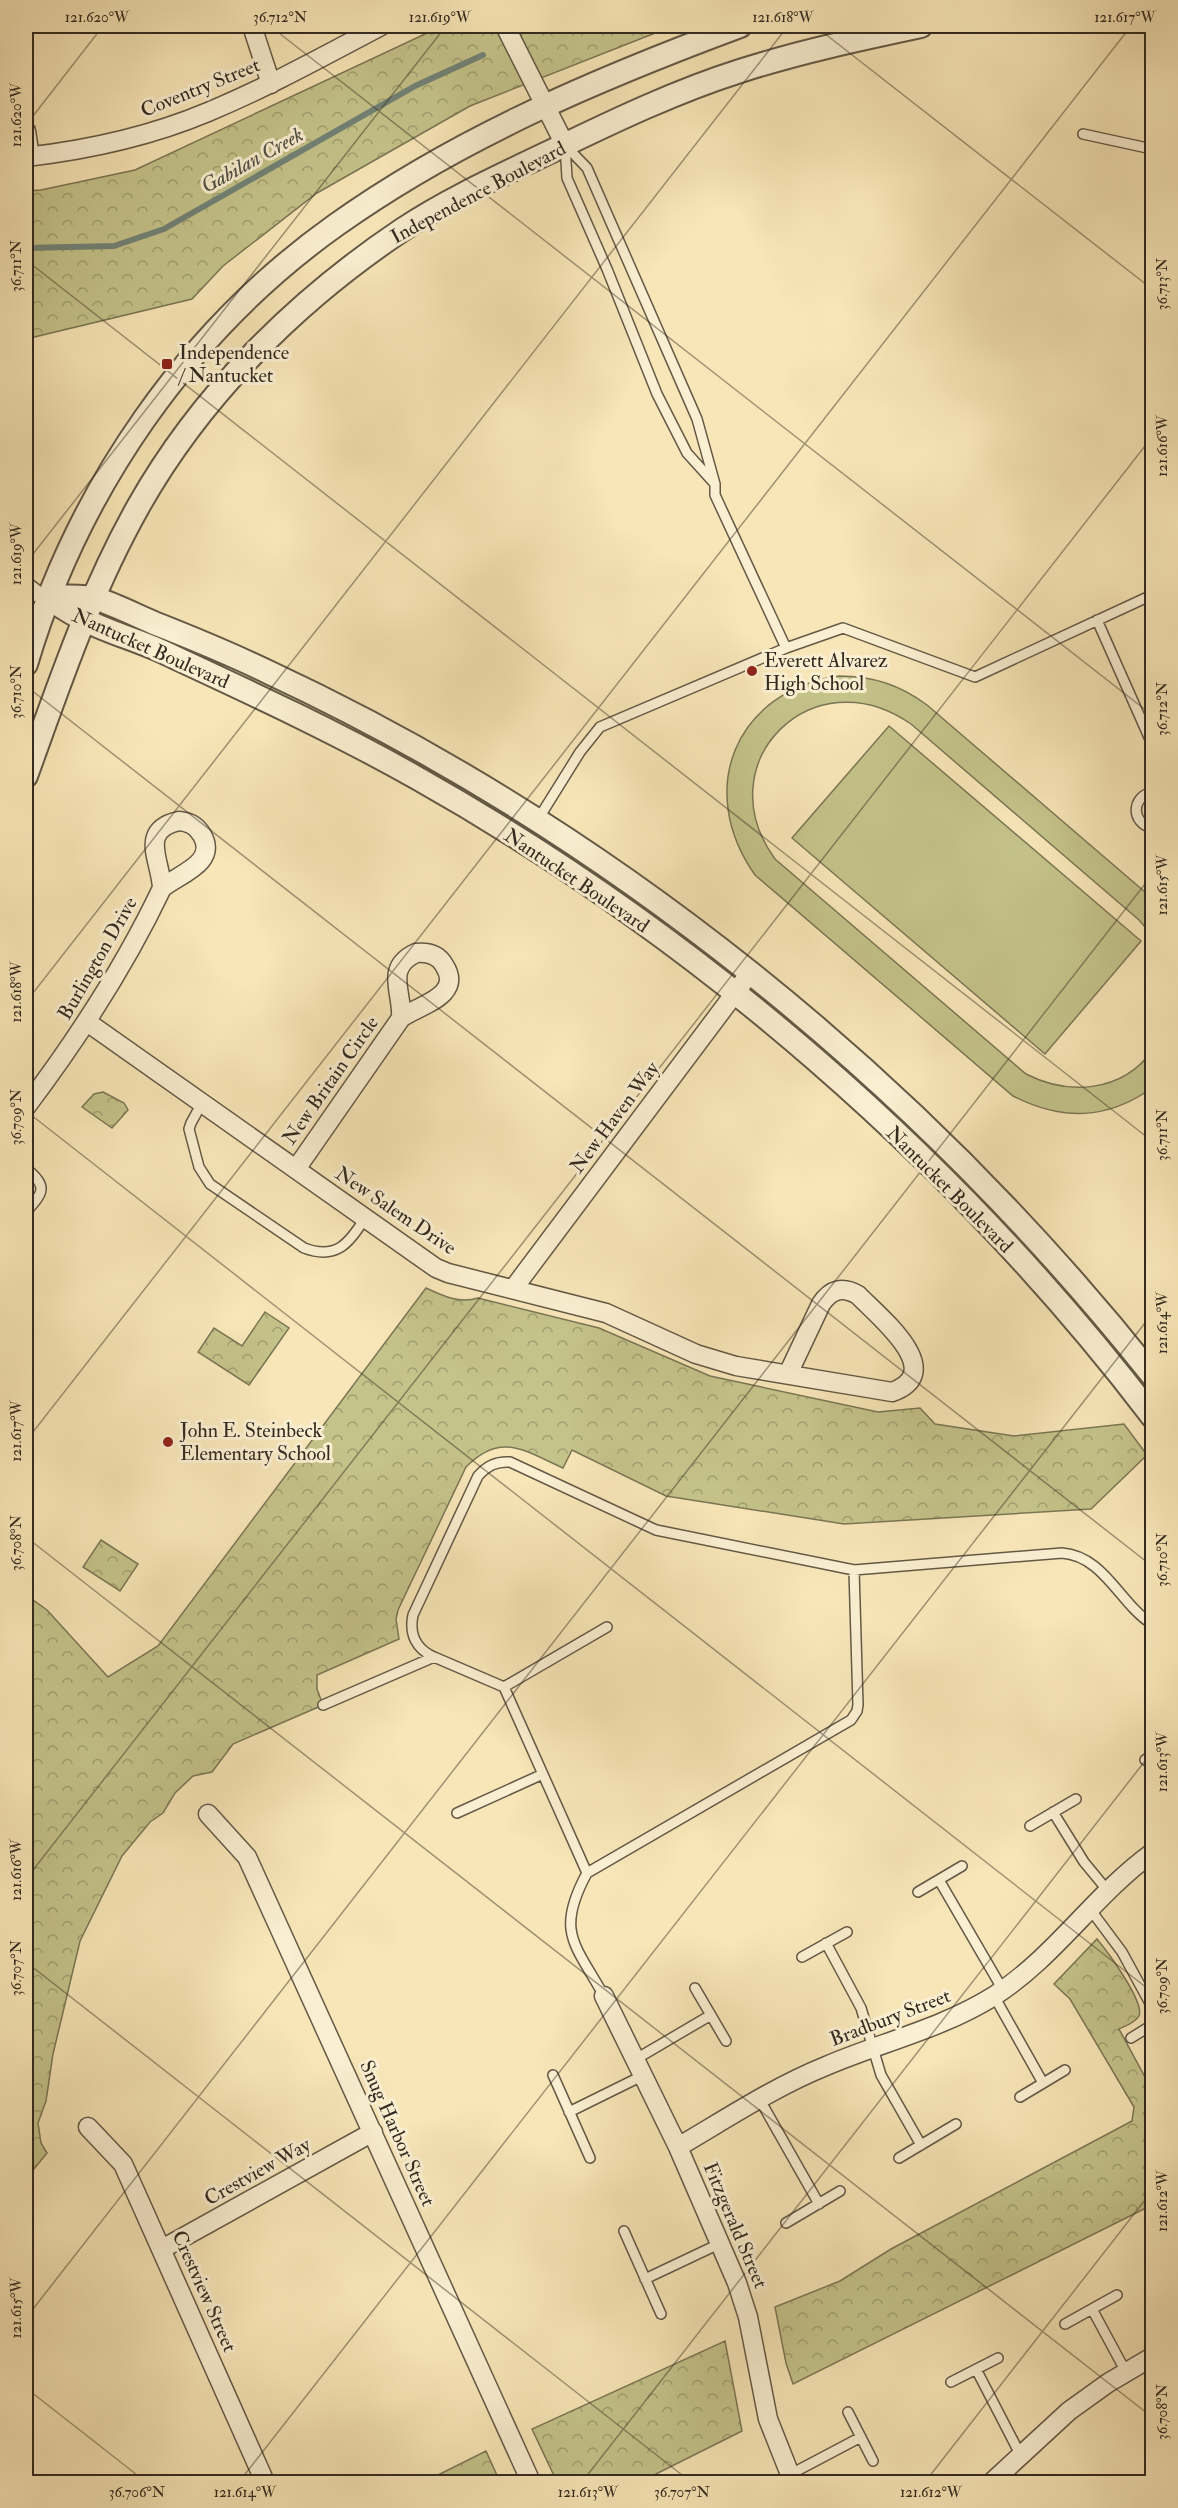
<svg xmlns="http://www.w3.org/2000/svg" width="1178" height="2508" font-family="'IM FELL Double Pica',serif">
<style>
.park{fill:url(#park-crowns);stroke:#7b7655;stroke-width:1.5}
.pitch{fill:#c4c38a;stroke:#7b7655;stroke-width:1.5}
.lines{fill:none;stroke-linecap:round;stroke-linejoin:round}
.stream{stroke:#728377;stroke-width:6}
.service-casing{stroke:#645946;stroke-width:12}
.minor-casing{stroke:#645946;stroke-width:21}
.tertiary-casing{stroke:#645946;stroke-width:26}
.service{stroke:#faefd1;stroke-width:9}
.minor{stroke:#faefd1;stroke-width:18}
.tertiary{stroke:#faefd1;stroke-width:22}
.ticks{fill:none;stroke:#322a20;stroke-width:1.5;stroke-opacity:0.45}
.poi-dot{fill:#8f2418;stroke:#faefd1;stroke-width:2}
.labels{text-anchor:middle;stroke-width:6;stroke-linejoin:round;paint-order:stroke}
.street-label{font-size:20px;fill:#322a20;stroke:#faefd1}
.poi-label{font-size:20px;fill:#322a20;stroke:#faefd1;text-anchor:start}
.water-label{font-size:21px;font-style:italic;fill:#4d4f44;stroke:#faefd1}
.neatline{fill:none;stroke:#322a20;stroke-width:2}
.ticks-label{font-size:15px;text-anchor:middle;fill:#322a20}
</style>
<defs>
<pattern id="park-crowns" width="20" height="18" patternUnits="userSpaceOnUse" patternTransform="scale(1.5)"><rect width="20" height="18" fill="#c4c38a"/><path d="M2 6a3 3 0 1 1 6 0M12 15a3 3 0 1 1 6 0" fill="none" stroke="#a09f70"/></pattern>
</defs>
<rect width="100%" height="100%" fill="#f8e6b8"/>
<filter id="stains"><feTurbulence type="fractalNoise" baseFrequency=".00333" numOctaves="4"/><feColorMatrix values="0 0 0 0 .2 0 0 0 0 .09 0 0 0 0 .02 0 0 0 .5 -.17"/></filter>
<radialGradient id="worn" r=".72"><stop offset=".6" stop-color="#630" stop-opacity="0"/><stop offset="1" stop-color="#630" stop-opacity=".3"/></radialGradient>
<path class="park" d="M442,26H673L470,106L317,193L223,266L192,299L26,339V191L41,190L135,170Z
M103,1092L124,1103L128,1110L112,1128L82,1107L94,1094Z
M426,1288C443,1296 460,1304 478,1298L599,1328L710,1376L878,1412L920,1408L935,1424L1014,1436L1124,1424L1147,1455L1091,1509L844,1524L666,1496L572,1450L563,1468C525,1451 501,1431 466,1467L398,1610L396,1619L399,1639L317,1675V1689L323,1705L233,1744L212,1772L193,1776L175,1793L163,1813L150,1822L122,1856L80,1941L53,2054L46,2101L38,2123L41,2143L47,2153L26,2179V1595L47,1610L108,1677L158,1646Z
M265,1312L289,1328L249,1385L198,1352L214,1328L242,1346Z
M101,1540L138,1564L120,1591L83,1567Z
M1097,1939C1107,1951 1145,2002 1139,2016C1135,2023 1125,2026 1119,2029L1152,2090V2205L793,2384L786,2363L775,2307L840,2281L891,2249L1132,2121L1134,2107L1070,1999L1054,1984Z
M725,2341L742,2431L640,2482H557L532,2429Z
M486,2451L500,2482H424Z"/>
<path class="pitch" d="M839,676C873,676 900,685 927,705L1152,898V935L1139,920L911,724C813,655 705,763 775,859L1026,1074C1069,1096 1122,1092 1152,1051V1088C1107,1120 1062,1121 1013,1096L755,875C695,790 735,691 839,676Z
M889,726L1141,941L1045,1054L792,838Z"/>
<g class="lines">
<path class="stream" d="M544,27L547,26
M26,248L114,246L164,229L415,86L483,55"/>
<defs>
<path id="service" d="M1083,134L1152,149
M1152,157L1150,175L1152,184
M26,581L47,597
M26,596L47,597
M1097,620L1152,744
M786,648L843,628L975,677L1152,595
M1152,792C1131,797 1131,823 1152,828
M537,821L580,752L600,727L786,648L715,495V484L697,419L587,168L565,145L567,178L607,269L657,394L687,453L715,484
M202,1103L191,1123L189,1129L199,1167L210,1184L304,1248C336,1260 349,1244 365,1218
M26,1168C48,1187 44,1192 26,1212
M434,1657L504,1687L587,1873
M504,1687L607,1627
M323,1705L434,1657C416,1649 409,1634 413,1615L478,1476C487,1466 496,1461 510,1462L656,1530L854,1570L1062,1553C1104,1556 1120,1604 1152,1624
M1145,1760L1152,1755
M1053,1812L1084,1862L1108,1891
M457,1813L543,1774
M1030,1826L1076,1799
M939,1880L1003,1990
M918,1892L962,1866
M1090,1909L1122,1952L1152,2007
M826,1943L861,2008L881,2075L921,2145
M802,1957L847,1932
M695,1988L726,2041
M604,1996C575,1944 555,1932 587,1873L851,1720L857,1711L858,1705L854,1570
M994,1996L1043,2083
M1131,2038L1152,2025
M636,2059L711,2015
M553,2075L590,2158
M1020,2097L1065,2070
M760,2100L819,2204
M569,2112L644,2075
M899,2158L956,2124
M786,2223L840,2191
M624,2231L661,2314
M645,2279L721,2243
M1092,2309L1126,2372
M1065,2324L1117,2295
M976,2369L1021,2456
M951,2382L998,2358
M848,2412L873,2461
M789,2475L861,2437"/>
<path id="minor" d="M252,26L271,84
M505,26L565,145
M26,131L30,157
M26,157C87,150 151,136 208,112C268,87 324,56 381,26
M179,821C189,822 196,825 202,835C218,863 179,874 162,888C161,861 138,830 179,821Z
M416,953C427,952 438,954 444,965C464,996 419,1005 401,1018C403,992 384,968 416,953Z
M87,1022L436,1268L448,1273L606,1313L696,1354L736,1366L892,1392C949,1372 878,1316 858,1295C843,1286 831,1289 821,1304L788,1374
M26,1107C78,1038 125,966 162,888
M296,1169L401,1018
M513,1289L750,973
M208,1814L247,1857L531,2482
M604,1996L678,2147L737,2283L748,2317L768,2419L793,2482
M88,2127L123,2164L265,2482
M678,2147C726,2119 774,2087 826,2066C882,2042 941,2029 994,1996C1055,1957 1094,1895 1152,1853
M162,2249L373,2132
M992,2482L1069,2411L1108,2383L1152,2357"/>
<path id="tertiary" d="M47,597C59,605 70,613 83,619C107,632 135,639 161,651C247,691 334,731 417,778C698,936 957,1161 1152,1416
M48,597C63,597 82,595 97,599C116,605 135,615 154,623C192,638 231,654 268,672C611,832 917,1080 1152,1375
M26,664C78,489 187,331 336,225C458,138 600,78 740,26
M26,776C59,685 90,592 138,507C201,395 296,301 402,230C448,199 506,173 556,149C616,120 677,91 740,71C799,52 860,39 921,26"/>
</defs>
<use href="#service" class="service-casing"/>
<use href="#minor" class="minor-casing"/>
<use href="#tertiary" class="tertiary-casing"/>
<use href="#service" class="service"/>
<use href="#minor" class="minor"/>
<use href="#tertiary" class="tertiary"/>
</g>
<path class="ticks" d="M270,26L1152,715M815,26L1152,289M26,125L103,26M26,260L1152,1141M26,563L446,26M26,686L1152,1566M26,1002L788,26M26,1111L1152,1992M26,1441L1131,26M26,1537L1152,2417M26,1879L1152,437M26,1962L691,2482M26,2318L1152,875M26,2388L146,2482M239,2482L1152,1314M582,2482L1152,1752M925,2482L1152,2191"/>
<g class="poi-dot">
<rect x="161" y="358" width="12" height="12" rx="3"/>
<circle cx="752" cy="671" r="6"/>
<circle cx="168" cy="1442" r="6"/>
</g>
<g class="labels">
<g class="street-label">
<text transform="translate(200 87) rotate(-22)" y="7">Coventry Street</text>
<text transform="translate(478 192) rotate(-28)" y="7">Independence Boulevard</text>
<text transform="translate(151 648) rotate(24)" y="7">Nantucket Boulevard</text>
<text transform="translate(577 880) rotate(34)" y="7">Nantucket Boulevard</text>
<text transform="translate(97 958) rotate(-60)" y="7">Burlington Drive</text>
<text transform="translate(330 1080) rotate(-55)" y="7">New Britain Circle</text>
<text transform="translate(614 1117) rotate(-53)" y="7">New Haven Way</text>
<text transform="translate(950 1189) rotate(45)" y="7">Nantucket Boulevard</text>
<text transform="translate(396 1210) rotate(34)" y="7">New Salem Drive</text>
<text transform="translate(890 2017) rotate(-21)" y="7">Bradbury Street</text>
<text transform="translate(398 2133) rotate(66)" y="7">Snug Harbor Street</text>
<text transform="translate(257 2171) rotate(-29)" y="7">Crestview Way</text>
<text transform="translate(736 2225) rotate(67)" y="7">Fitzgerald Street</text>
<text transform="translate(205 2291) rotate(66)" y="7">Crestview Street</text>
</g>
<g class="poi-label">
<text x="179" y="359">Independence<tspan x="179" dy="23">/ Nantucket</tspan></text>
<text x="764" y="667">Everett Alvarez<tspan x="764" dy="23">High School</tspan></text>
<text x="180" y="1437">John E. Steinbeck<tspan x="180" dy="23">Elementary School</tspan></text>
</g>
<g class="water-label">
<text transform="translate(252 160) rotate(-29)" y="7">Gabilan Creek</text>
</g>
</g>
<rect width="1178" height="2508" fill="none" stroke="#f8e6b8" stroke-width="66"/>
<rect x="33" y="33" width="1112" height="2442" class="neatline"/>
<g class="ticks-label">
<text x="97" y="22">121.620°W</text>
<text x="280" y="22">36.712°N</text>
<text x="440" y="22">121.619°W</text>
<text x="783" y="22">121.618°W</text>
<text x="1125" y="22">121.617°W</text>
<text transform="translate(16 115) rotate(-90)" y="5">121.620°W</text>
<text transform="translate(16 266) rotate(-90)" y="5">36.711°N</text>
<text transform="translate(1162 284) rotate(-90)" y="5">36.713°N</text>
<text transform="translate(1162 446) rotate(-90)" y="5">121.616°W</text>
<text transform="translate(16 554) rotate(-90)" y="5">121.619°W</text>
<text transform="translate(16 692) rotate(-90)" y="5">36.710°N</text>
<text transform="translate(1162 709) rotate(-90)" y="5">36.712°N</text>
<text transform="translate(1162 885) rotate(-90)" y="5">121.615°W</text>
<text transform="translate(16 992) rotate(-90)" y="5">121.618°W</text>
<text transform="translate(16 1117) rotate(-90)" y="5">36.709°N</text>
<text transform="translate(1162 1135) rotate(-90)" y="5">36.711°N</text>
<text transform="translate(1162 1323) rotate(-90)" y="5">121.614°W</text>
<text transform="translate(16 1431) rotate(-90)" y="5">121.617°W</text>
<text transform="translate(16 1543) rotate(-90)" y="5">36.708°N</text>
<text transform="translate(1162 1560) rotate(-90)" y="5">36.710°N</text>
<text transform="translate(1162 1762) rotate(-90)" y="5">121.613°W</text>
<text transform="translate(16 1870) rotate(-90)" y="5">121.616°W</text>
<text transform="translate(16 1968) rotate(-90)" y="5">36.707°N</text>
<text transform="translate(1162 1986) rotate(-90)" y="5">36.709°N</text>
<text transform="translate(1162 2201) rotate(-90)" y="5">121.612°W</text>
<text transform="translate(16 2308) rotate(-90)" y="5">121.615°W</text>
<text transform="translate(1162 2412) rotate(-90)" y="5">36.708°N</text>
<text x="137" y="2497">36.706°N</text>
<text x="245" y="2497">121.614°W</text>
<text x="588" y="2497">121.613°W</text>
<text x="682" y="2497">36.707°N</text>
<text x="931" y="2497">121.612°W</text>
</g>
<rect width="100%" height="100%" filter="url(#stains)"/>
<rect width="100%" height="100%" fill="url(#worn)"/>
</svg>
